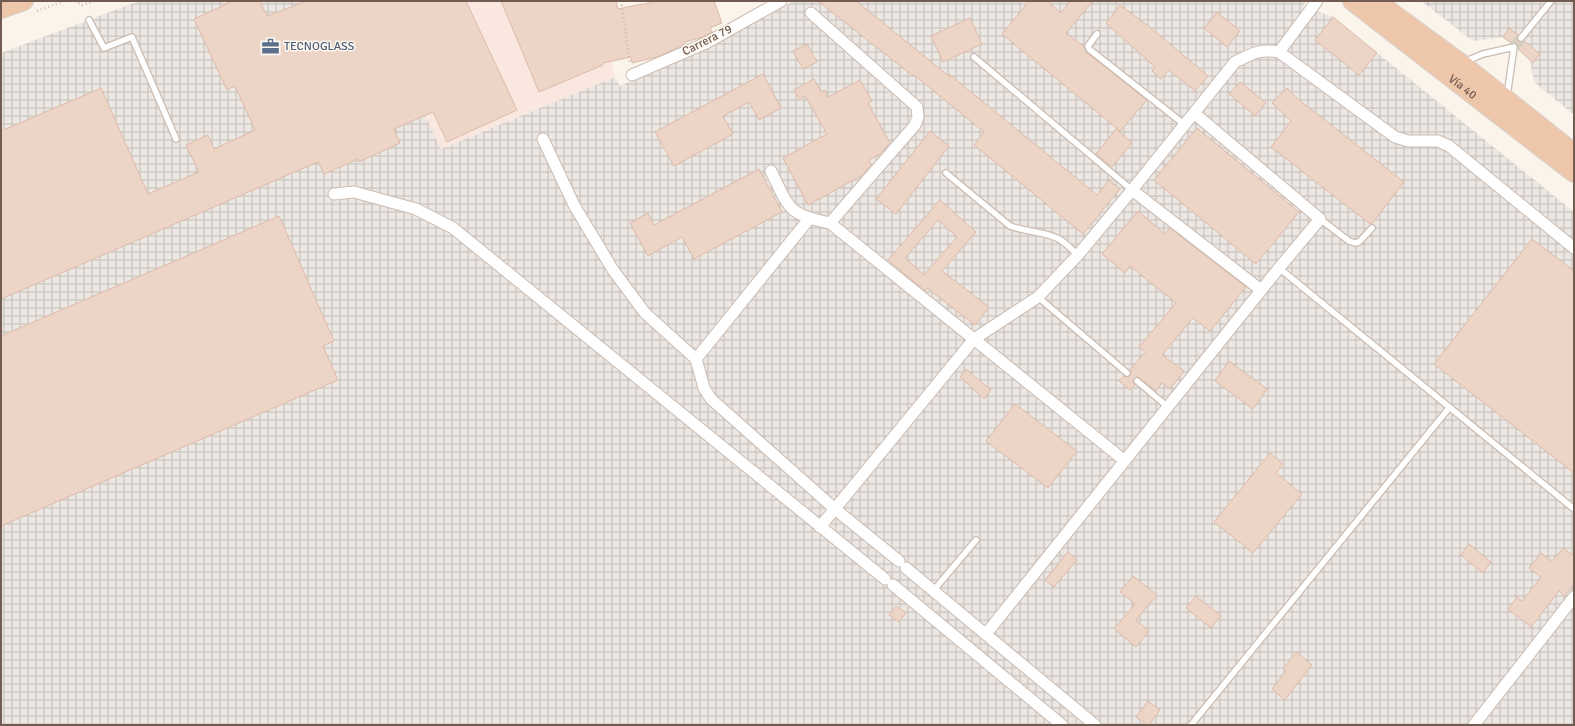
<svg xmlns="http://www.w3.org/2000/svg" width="1575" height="726" font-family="Signika,sans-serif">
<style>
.commercial{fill:#f9e7e0}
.industrial{fill:url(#industrial-grid)}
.building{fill:#ecd4c6;stroke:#ddbba8;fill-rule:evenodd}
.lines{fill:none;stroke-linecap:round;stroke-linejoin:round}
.minor-tunnel{stroke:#d8cec4;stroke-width:11;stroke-dasharray:11 5.5;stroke-linecap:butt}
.service-casing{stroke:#cbbcb2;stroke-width:8}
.minor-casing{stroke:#cbbcb2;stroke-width:13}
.trunk-casing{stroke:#d8d1ce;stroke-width:20}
.path{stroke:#d1b7a9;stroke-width:2.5;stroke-dasharray:1 3;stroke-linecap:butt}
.service{stroke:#fff;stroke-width:5.5}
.minor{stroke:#fff;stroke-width:11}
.trunk{stroke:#eec7ab;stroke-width:18}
.labels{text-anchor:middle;stroke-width:3;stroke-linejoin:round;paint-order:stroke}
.street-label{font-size:12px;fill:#725c51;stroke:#fdf8f1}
.service-label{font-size:12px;fill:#4e5e75;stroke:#fdf8f1;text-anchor:start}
</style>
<defs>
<pattern id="industrial-grid" width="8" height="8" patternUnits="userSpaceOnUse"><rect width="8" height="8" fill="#ece7e3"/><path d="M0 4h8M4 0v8" fill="none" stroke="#c4beba"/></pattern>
</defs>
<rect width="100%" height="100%" fill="#faf4eb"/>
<path class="commercial" d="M370,1H600L615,77L440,149Z"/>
<path class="industrial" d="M139,1H370L441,149L615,77L620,86L722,39L794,1H1307L1303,6L1333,17L1574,212V725H1V53Z
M1421,1H1574V115L1534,82L1530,59L1503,37L1473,41Z"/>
<path class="building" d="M233,1H260L267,16L307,1H466L517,110L447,142L433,112L394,129L400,143L359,162L358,159L324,174L318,162L1,299V131L101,88L148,194L199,172L186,145L208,135L214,149L255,130L235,86L227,90L194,19Z
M501,1H616L618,9L641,4V5L656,1H714L722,23L710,28L712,32L703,37L685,42V44L657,57L632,63L631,57L603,63V65L539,92Z
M818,1H856L950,77L949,74L1097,195L1109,180L1120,189L1083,234L974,145L984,132L914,75L913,76Z
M1029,1H1047L1061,13L1070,1H1093L1066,33L1084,47L1086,52L1147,100L1120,131L1002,34Z
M1120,5L1151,28L1208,76L1195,91L1169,70L1161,79L1152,71L1155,67L1106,23Z
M1217,12L1240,31L1227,47L1204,28Z
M1333,17L1377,53L1359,75L1315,40Z
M970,18L982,44L943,62L931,36Z
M1509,28L1518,35V41L1521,42L1524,41L1540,54L1533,63L1518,49L1517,44L1511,43L1503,37Z
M807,44L817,62L803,69L793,51Z
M763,74L781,108L759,120L749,102L723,116L733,134L674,166L655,132Z
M814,79L821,92L825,90L828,97L860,80L872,101L868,103L890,143L880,154L869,160L871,165L861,176L808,205L783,158L827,134L805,96L799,99L794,90Z
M1240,82L1266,103L1255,116L1229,94Z
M1287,88L1298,99L1404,182L1372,224H1370L1271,147L1291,121L1272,103Z
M1197,128L1299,212L1256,264L1154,180Z
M1116,129L1132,143L1112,167L1096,154Z
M930,131L949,146L896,214L876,199Z
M759,169L782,212L694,259L682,237L648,256L630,223L648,213L654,225Z
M940,200L976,232L942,271L989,307L975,325L927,288L925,291L888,260ZM938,220L957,237L924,275L905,258Z
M1138,211L1165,234L1170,228L1246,287L1210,331L1193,318L1162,355L1184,371L1170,389L1162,383L1156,391L1138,377L1134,379L1133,382L1135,385L1130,390L1119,381L1124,376L1128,377L1130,375L1131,372L1130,370L1145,352L1139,347L1176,303L1130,266L1125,273L1102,254Z
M279,216L334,341L323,346L338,380L1,526V336Z
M1532,239L1574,271V473L1434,364Z
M1229,361L1267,389L1253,409L1215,381Z
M966,369L991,390L984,399L960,377Z
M1015,404L1077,451L1048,488L986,441Z
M1270,453L1283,464L1276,473L1302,494L1253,553L1214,522Z
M1469,544L1491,562L1483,573L1461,555Z
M1563,548L1574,556V584L1565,596L1559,591L1531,627L1508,609L1517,597L1522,601L1541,577L1529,568L1541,553L1552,561Z
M1068,552L1077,560L1054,587L1045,580Z
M1133,576L1157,595L1136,620L1149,631L1136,647L1114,629L1135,604L1120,592Z
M1196,596L1221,616L1211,628L1186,608Z
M896,606L906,613L899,622L889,615Z
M1296,652L1312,665L1285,700L1272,689L1286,671L1283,669Z
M1148,701L1160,710L1149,725H1147L1136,717Z"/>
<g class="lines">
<path class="minor-tunnel" d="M1514,47L1521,38"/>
<defs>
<path id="service" d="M89,20L104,48L132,37L176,139
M1097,34L1088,46L1089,49L1185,125
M1521,38L1551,1
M974,57L1132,190
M1464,62L1483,54L1514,47L1507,96
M946,173L1010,226C1026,232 1044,231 1059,239C1066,243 1072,250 1078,255
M1320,219L1349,241L1355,243L1359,242L1372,228
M1279,268L1574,509
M1038,297L1127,373
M1137,381L1168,407
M934,590L976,540
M1191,725L1449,408"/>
<path id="minor" d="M811,13L917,107L918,117L915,125L830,223
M1279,52L1317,1
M632,75L706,43L781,1
M543,139L574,205L613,270L645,313L696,359L704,388L711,399L835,509L899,561
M771,171C789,208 788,215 830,223L1125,461
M1132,190L1261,290
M334,194L354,192L416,209L453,228L885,579
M696,359L809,219
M820,527L974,339L1038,297L1078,255L1132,190L1235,62C1254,53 1259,49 1279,52L1395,137L1408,141H1438L1449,146L1574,248
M906,568L1095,725
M893,585L1062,725
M986,634L1279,268L1320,219L1194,113
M1474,725L1574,597"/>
<g id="trunk">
<path id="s1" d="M1352,1L1574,173"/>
<path d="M1376,1L1461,63L1574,153"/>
<path d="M1,9L24,1"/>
</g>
</defs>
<use href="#service" class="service-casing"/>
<use href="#minor" class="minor-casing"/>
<use href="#trunk" class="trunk-casing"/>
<path class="path" d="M75,1L82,5L94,1
M621,1L630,64
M37,11L64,1"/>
<use href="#service" class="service"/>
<use href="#minor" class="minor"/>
<use href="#trunk" class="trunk"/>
</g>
<defs>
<symbol id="office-bare" viewBox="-9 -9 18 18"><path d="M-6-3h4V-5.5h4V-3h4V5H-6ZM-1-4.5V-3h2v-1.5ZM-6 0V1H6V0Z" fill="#5c6f8a" stroke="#fdf8f1" stroke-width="2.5" paint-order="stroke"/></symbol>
</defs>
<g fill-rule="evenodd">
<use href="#office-bare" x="258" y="34" width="25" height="25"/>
</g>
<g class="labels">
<g class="street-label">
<text transform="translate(707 40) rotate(-27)" y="4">Carrera 79</text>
<text dy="4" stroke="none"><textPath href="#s1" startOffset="140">Vía 40</textPath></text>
</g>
<g class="service-label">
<text x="284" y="50">TECNOGLASS</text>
</g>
</g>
<rect width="1575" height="726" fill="none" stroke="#725c51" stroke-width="4"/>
</svg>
